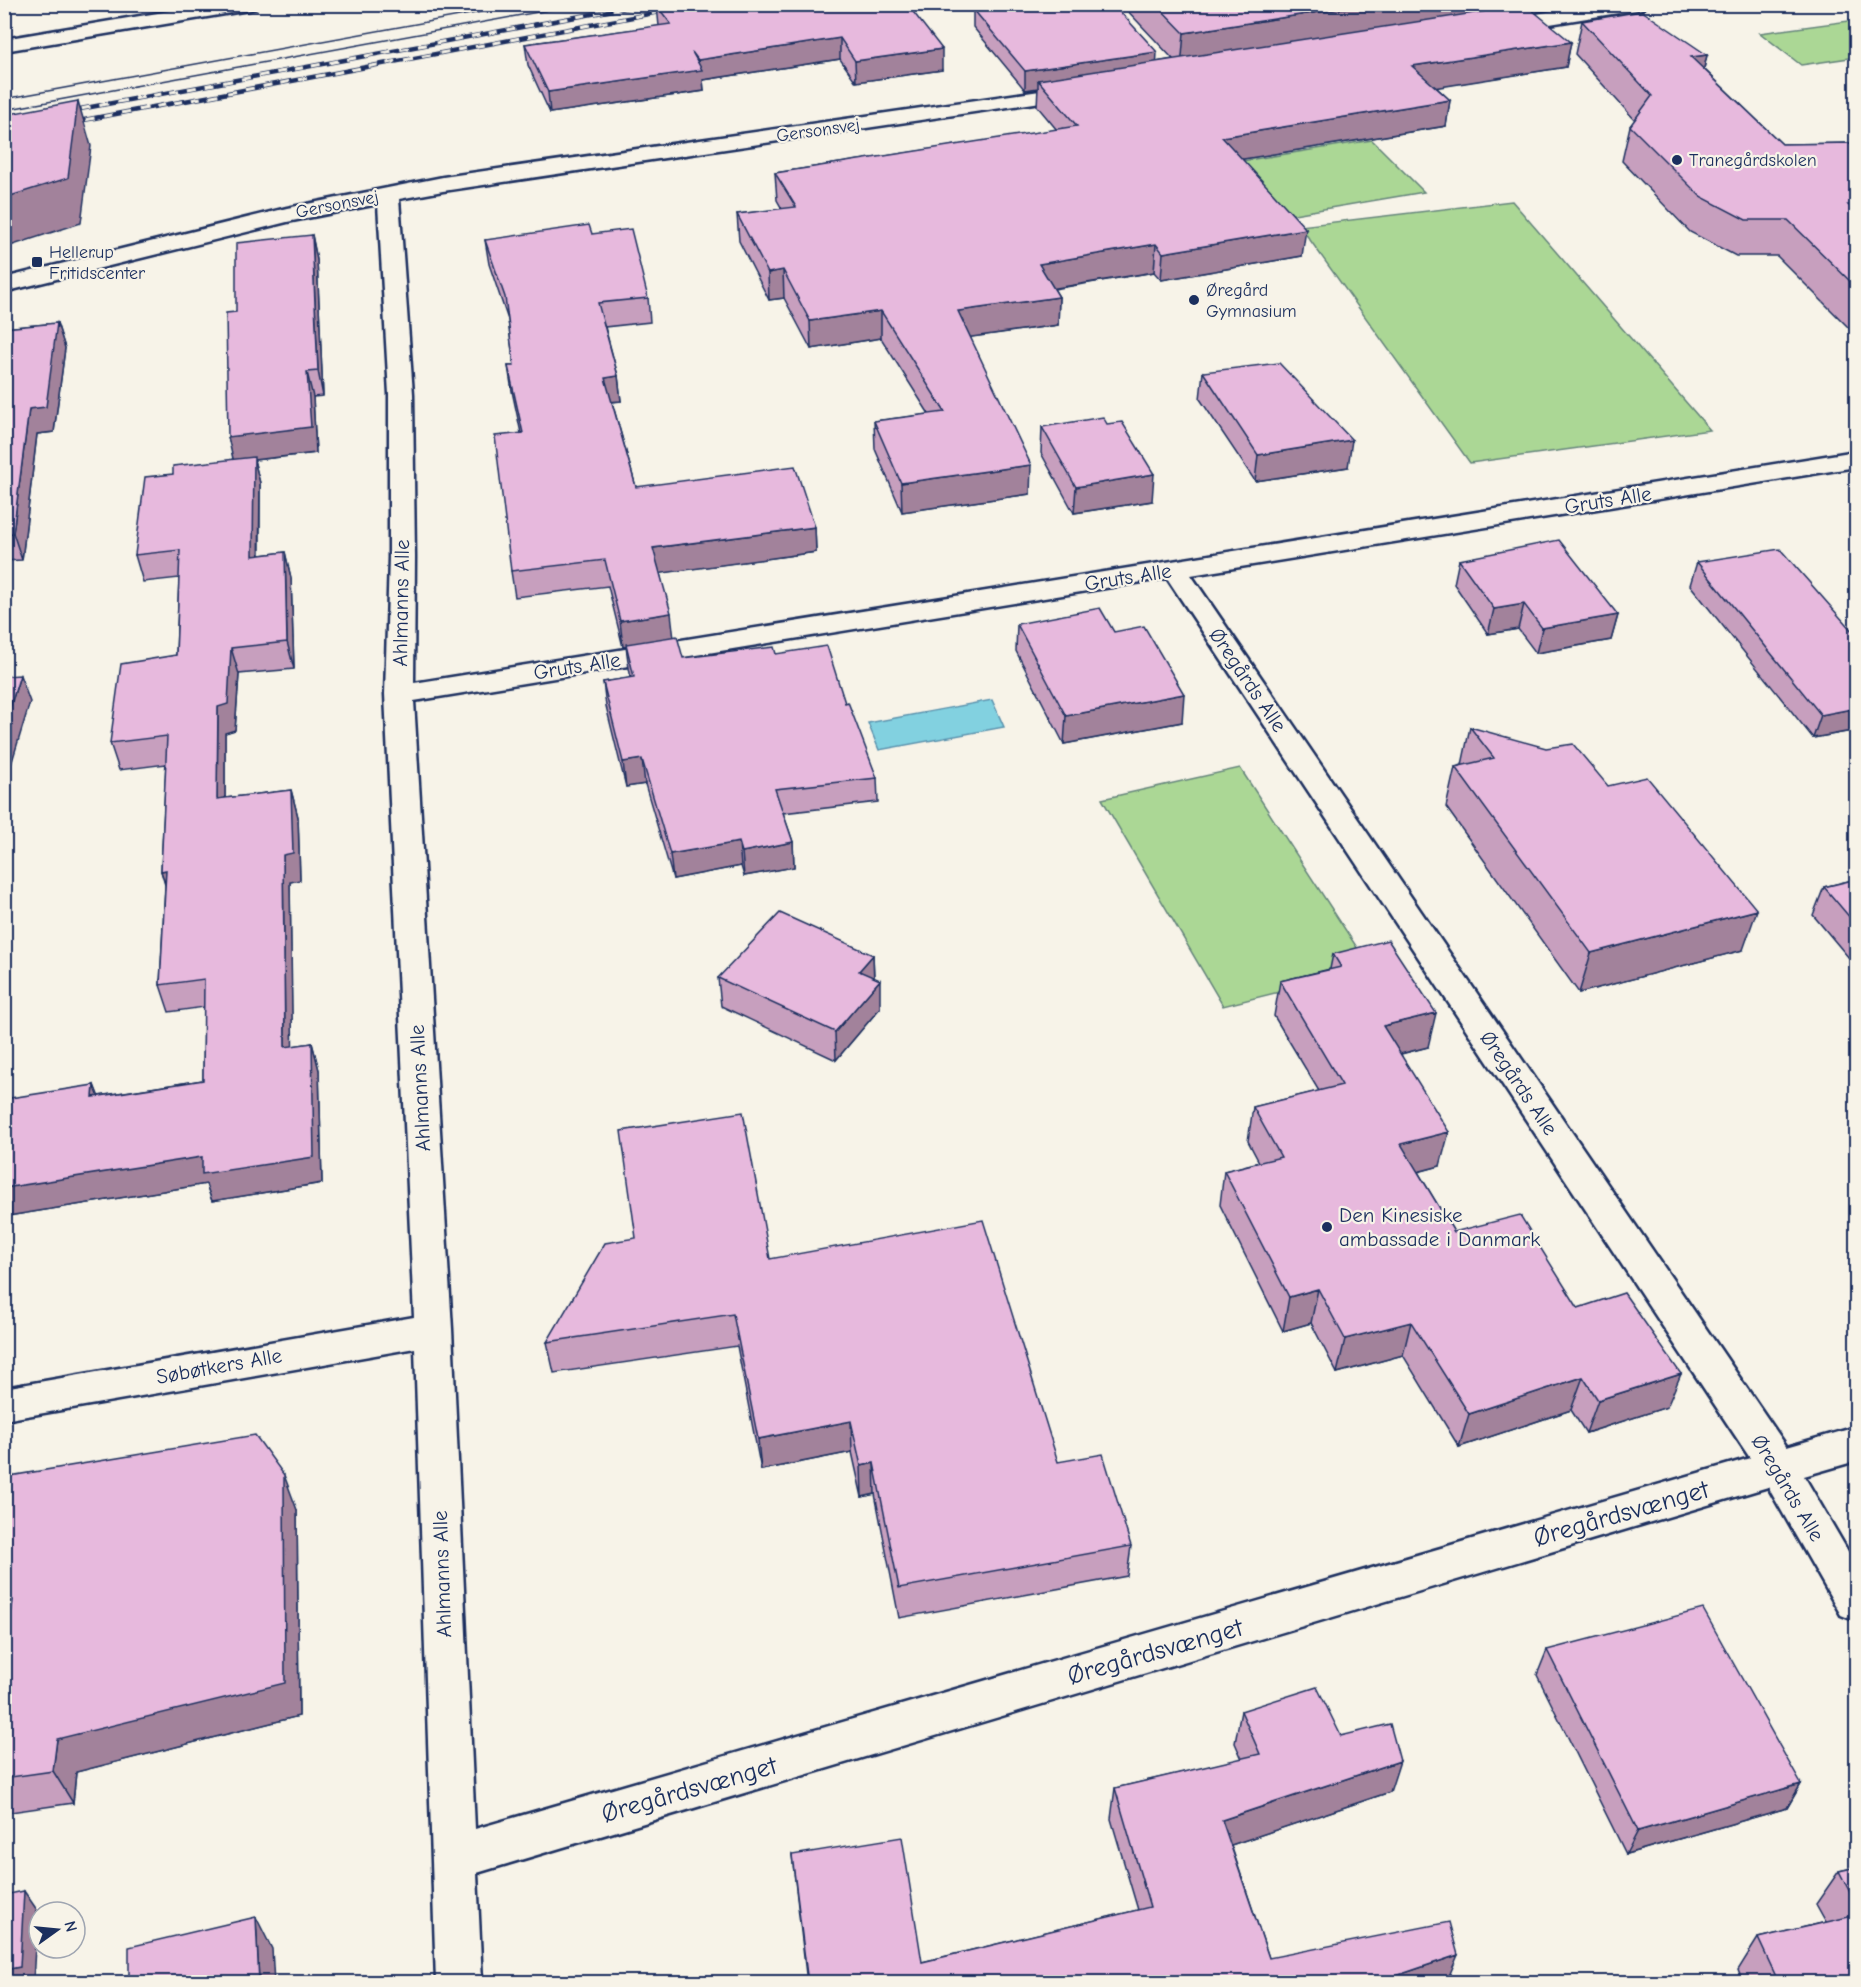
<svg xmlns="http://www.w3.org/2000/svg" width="1861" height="1987" font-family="'Comic Neue',sans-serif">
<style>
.green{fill:#abd795;stroke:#63837a;stroke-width:1.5}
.water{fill:#82d1e0;stroke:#5990ac;stroke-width:1.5}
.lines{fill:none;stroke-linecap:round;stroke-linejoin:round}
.minor-casing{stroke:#1b2f5e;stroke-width:5}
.minor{fill:#f7f3e8;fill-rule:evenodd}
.tram{stroke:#1b2f5e;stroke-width:1.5}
.rail-casing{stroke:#1b2f5e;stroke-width:4.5}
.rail{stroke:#f7f3e8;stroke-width:3;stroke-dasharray:9;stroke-linecap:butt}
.wall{fill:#c79fbe;stroke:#1b2f5e;stroke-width:1.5}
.shaded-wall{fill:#a2829b;stroke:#1b2f5e;stroke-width:1.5}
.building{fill:#e7b9dd;stroke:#1b2f5e;stroke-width:1.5}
.poi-dot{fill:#1b2f5e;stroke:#f7f3e8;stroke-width:2}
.labels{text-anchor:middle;stroke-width:4.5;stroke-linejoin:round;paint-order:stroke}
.far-street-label{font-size:18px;fill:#1b2f5e;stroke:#f7f3e8}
.far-poi-label{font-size:18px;fill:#1b2f5e;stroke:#f7f3e8;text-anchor:start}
.street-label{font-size:21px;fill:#1b2f5e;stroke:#f7f3e8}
.poi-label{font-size:21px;fill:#1b2f5e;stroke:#f7f3e8;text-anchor:start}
.near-street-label{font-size:26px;fill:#1b2f5e;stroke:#f7f3e8}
</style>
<rect width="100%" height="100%" fill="#f7f3e8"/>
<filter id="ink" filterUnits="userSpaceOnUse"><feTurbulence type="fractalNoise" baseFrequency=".0167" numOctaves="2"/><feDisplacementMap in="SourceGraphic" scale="12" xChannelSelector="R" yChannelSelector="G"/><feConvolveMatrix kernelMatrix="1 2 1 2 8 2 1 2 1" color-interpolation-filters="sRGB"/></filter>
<g filter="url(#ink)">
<path class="green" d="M1856,20V57L1801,65L1760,33Z
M1372,140L1424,192L1253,221L1205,167Z
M1512,201L1710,430L1470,463L1300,226Z
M1240,768L1371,969L1223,1006L1102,799Z"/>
<path class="water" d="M992,700L1004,727L879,750L868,723Z"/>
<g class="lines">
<defs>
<path id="minor" d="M211,4H258L256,8L249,10L4,51V39Z
M1597,4H1646L1644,8L1637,10L1499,32L1492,30L1489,26L1492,22L1499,20Z
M1081,85L1088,87L1091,91L1088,95L443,191L399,199L413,394L415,557L414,683L1856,451V467L1191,575L1787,1447L1856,1427V1461L1804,1476L1856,1565V1621L1841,1615L1768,1487L477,1873L482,1982H436L415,1348L4,1420V1388L414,1317L385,694L389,557V394L378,204L287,222L4,292V278L287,208L443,177ZM1167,578L1750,1458L475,1829L452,1329L414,701Z"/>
</defs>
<use href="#minor" class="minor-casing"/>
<use href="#minor" class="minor"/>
<path class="tram" d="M4,99L525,4
M4,110L582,4"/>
<defs>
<path id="rail" d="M64,112L646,4
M68,123L702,4"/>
</defs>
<use href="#rail" class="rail-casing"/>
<use href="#rail" class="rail"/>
</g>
<path class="wall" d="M907,4L942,70L856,82L840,59L703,80L704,91L550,113L528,65L525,44L659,26L657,6Z
M1123,4H1507L1506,9L1571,42L1566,67L1436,87L1450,100L1446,126L1242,159L1302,256L1161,280L1154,272L1054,289L1059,297L1058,325L970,337L1030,494L902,512L875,449L874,421L929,414L881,338L811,349L784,298L769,300L739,241L737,214L782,209L777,200L775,173L1057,130L1037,106L1038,88L1025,90L973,27V9L1156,62L1173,59L1123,6Z
M1582,21L1707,55L1704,69L1782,144L1857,143V336L1777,256H1736L1690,232L1622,161L1630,126L1635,120L1575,54Z
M592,234L648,298L650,322L605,327L618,376L621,401L612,402L636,487L815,527L816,552L660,573L673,636L683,658L776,654L845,703L877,778L878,802L783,813L793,842L794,867L744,876L741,866L673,879L645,784L626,787L606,706L603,682L631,678L629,668L626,647H623L608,586L515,597L511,571L521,433L512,391L508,366H514L508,320L489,264L485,240Z
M312,235L317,260L323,396L313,397L316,453L254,460L260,483V555L285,552L291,578L294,669L239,674L235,730L225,733V798L291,790L298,817L300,880L290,882L292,1046L312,1043L319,1070L322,1183L212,1201L206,1184L8,1216L94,1085L98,1096L203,1080L204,1007L169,1012L160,985L165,885L161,871L166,764L119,770L110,743L176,655L179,578L143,582L135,555L173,474L233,459L236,312Z
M57,323L65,348L54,432L37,434L22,560L4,561V328Z
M1203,372L1348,467L1255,481L1200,399Z
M1042,427L1152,501L1074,513L1041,453Z
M1459,560L1618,615L1611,640L1536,653L1518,629L1488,634L1454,584Z
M1697,562L1853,632H1857V730L1813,738L1690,585Z
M1017,624L1114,632L1182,722L1064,744L1016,651Z
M1470,727L1743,950L1579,993L1446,807L1455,767L1462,765Z
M1857,879V964H1854L1813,915L1824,887Z
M1333,954L1428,1047L1401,1054L1440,1166L1418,1172L1454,1232L1578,1308L1667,1407L1586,1433L1571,1410L1459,1447L1403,1355L1337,1373L1311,1323L1283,1331L1220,1205L1224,1171L1259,1162L1248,1141L1253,1107L1319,1091L1274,1016L1280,981L1330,969Z
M873,955L874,977L880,1008L836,1060L721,1006L718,978Z
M770,1259L1058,1462L1131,1546L1127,1576L899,1618L875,1494L862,1497L852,1452L761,1470L737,1346L554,1373L547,1342Z
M4,1477L297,1510L299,1716L76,1772L73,1803L4,1813V1665L8,1637L4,1638Z
M1547,1650L1801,1784L1787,1808L1626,1854L1537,1675Z
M1241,1711L1390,1792L1231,1845L1269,1958L1446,1983H807L792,1855L922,1962L1138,1910L1111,1819L1115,1788L1242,1759L1235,1743Z
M1857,1867V1983H1743L1738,1970L1758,1938L1826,1922L1816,1904L1839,1871Z"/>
<path class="shaded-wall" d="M1370,4H1507L1505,16L1181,68L1184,33Z
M840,38V59L703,80L704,91L550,113L548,92L699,70L698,60Z
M1571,42L1566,67L1408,92L1412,66Z
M942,49V70L856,82L855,61Z
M1157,52L1156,71L1038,80V88L1025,90V71Z
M1707,55L1699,89L1691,57Z
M1450,100L1446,126L1219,163L1222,137Z
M78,101L91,146L81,223L4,248V198Z
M1857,204V238L1848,205Z
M1306,229L1302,256L1161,280L1163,253Z
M312,235L317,260L323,396L318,371Z
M1156,244L1154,272L1038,291L1039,264Z
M783,270L784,298L769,300L768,273Z
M1059,297L1058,325L958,339V311Z
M881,311V338L811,349L810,321Z
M57,323L65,348L54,432L37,434L22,560L13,533L29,409Z
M307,372L313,397L316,453L254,460L260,483L259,582L253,556L234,463L228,437Z
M618,376L621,401L607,402L605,378Z
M1352,440L1348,467L1255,481L1258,455Z
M1031,465L1030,494L902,512L901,483Z
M1154,474L1152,501L1074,513L1076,487Z
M815,527L816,552L656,574L653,548Z
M285,552L291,578L294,669L287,642Z
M1524,604L1518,629L1488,634L1494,609Z
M671,613L674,639L623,647L620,621Z
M1618,615L1611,640L1536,653L1542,628Z
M231,648L239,674L235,730L225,733V826L217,799L218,707Z
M5,668L14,695L20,675L30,702L4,788Z
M1184,694L1182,722L1064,744L1066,716Z
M1857,708V730L1813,738L1821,715Z
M642,759L645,784L626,787L623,762Z
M291,790L298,817L300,880L290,882L293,1074L285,1047L283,855Z
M739,842L741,866L673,879L670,854Z
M793,842L794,867L744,876L742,852Z
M166,870L170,898L161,871Z
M1757,910L1743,950L1579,993L1591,953Z
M873,955L874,983L859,971Z
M880,980V1008L836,1060L835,1032Z
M1436,1013L1428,1047L1376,1060L1383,1026Z
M312,1043L319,1070L322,1183L212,1201L206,1184L8,1216L4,1210V1188Z
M94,1085L105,1112L93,1097Z
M1449,1132L1440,1166L1394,1178L1401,1144Z
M1318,1289L1311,1323L1283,1331L1289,1297Z
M1411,1322L1403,1355L1337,1373L1345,1339Z
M1681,1374L1667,1407L1586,1433L1598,1400Z
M1583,1377L1571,1410L1459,1447L1469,1414Z
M851,1421L852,1452L761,1470L758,1439Z
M874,1463L875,1494L862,1497L861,1466Z
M284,1475L297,1510L299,1716L76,1772L73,1803L53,1771L57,1739Z
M1400,1761L1390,1792L1216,1850L1222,1820Z
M1801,1784L1787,1808L1626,1854L1638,1831Z
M24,1891L37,1910L33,1983H4V1970Z
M256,1917L272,1949L274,1983H259Z
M1458,1955L1446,1983H1375Z"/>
<path class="building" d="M671,4H907L942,49L855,61L840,38L698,60L692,52L702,70L548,92L525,44L671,24L657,6Z
M1003,4H1113L1157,52L1025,71L973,9Z
M1156,4H1370L1184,33Z
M1526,5L1571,42L1412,66L1450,100L1222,137L1306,229L1163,253L1156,244L1039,264L1059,297L958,311L1031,465L901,483L874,421L945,412L881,311L810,321L783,270L768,273L737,214L796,207L775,173L1077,126L1038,80Z
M1642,11L1707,55L1691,57L1782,144L1857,143V204L1848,205L1857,212V288L1788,220H1746L1700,196L1630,126L1652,96L1582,21Z
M78,101L68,178L4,198V115Z
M589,225L592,234L631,229L648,298L598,303L618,376L605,378L636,487L795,466L815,527L653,548L671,613L620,621L605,560L511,571L495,436L523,433L508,366H514L505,297L485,240Z
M312,235L318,371L307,372L311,427L228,437L226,313L236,312V243Z
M57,323L46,407L29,409L13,533L4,534V328Z
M1279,363L1352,440L1258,455L1203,372Z
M1103,417L1107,424L1122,422L1154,474L1076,487L1042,427Z
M254,457L253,556L285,552L287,642L231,648L228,704L218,707L217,799L291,790L293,853L283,855L285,1047L312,1043L314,1157L202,1174V1157L4,1188V1099L94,1085L93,1097L203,1080L204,979L160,985L166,870L161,871L167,736L110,743L121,664L176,655L180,550L135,555L145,477L173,474V466Z
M1559,540L1618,615L1542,628L1524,604L1494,609L1459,560Z
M1780,549L1853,632H1857V708L1821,715L1697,562Z
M1100,608L1114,632L1144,626L1184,694L1066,716L1017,624Z
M677,636L683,658L774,647L776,654L827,646L845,703L848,702L877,778L775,789L793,842L742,852L739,842L670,854L642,759L623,762L603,682L634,677L626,644Z
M4,668L5,676L20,675L4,727Z
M1470,727L1546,748L1573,744L1608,786L1647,777L1757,910L1591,953L1455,767L1494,758Z
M1857,879V926L1824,887Z
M780,913L873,955L859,971L880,980L835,1032L718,978Z
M1388,940L1436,1013L1383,1026L1449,1132L1401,1144L1454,1232L1520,1215L1578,1308L1624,1293L1681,1374L1598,1400L1583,1377L1469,1414L1411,1322L1345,1339L1318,1289L1289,1297L1224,1171L1281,1157L1253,1107L1342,1085L1280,981L1341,967L1333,954Z
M743,1112L770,1259L983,1220L1058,1462L1103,1454L1131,1546L899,1588L874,1463L861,1466L851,1421L758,1439L733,1314L547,1342L605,1243L636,1238L621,1131Z
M255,1435L284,1475L285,1683L57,1739L53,1771L4,1778V1665L13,1600L4,1601V1477Z
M1703,1609L1801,1784L1638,1831L1547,1650Z
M1317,1687L1341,1736L1390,1724L1400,1761L1222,1820L1269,1958L1449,1922L1458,1955L1375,1983H808L792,1855L902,1837L922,1962L1150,1907L1115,1788L1260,1754L1241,1711Z
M1857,1867V1906L1839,1871Z
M24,1891L20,1967L4,1970V1895Z
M1857,1915V1983H1779L1758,1938Z
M256,1917L259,1983H129V1947Z"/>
</g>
<g class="poi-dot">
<circle cx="1677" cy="160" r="6"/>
<rect x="31" y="256" width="12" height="12" rx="3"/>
<circle cx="1194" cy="300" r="6"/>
<circle cx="1327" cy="1227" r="6"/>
</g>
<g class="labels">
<g class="far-street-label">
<text transform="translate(818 130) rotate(-8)" y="6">Gersonsvej</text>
<text transform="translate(337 204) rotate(-11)" y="6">Gersonsvej</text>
</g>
<g class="far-poi-label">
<text x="1689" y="166">Tranegårdskolen</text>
<text x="49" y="258">Hellerup<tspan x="49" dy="21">Fritidscenter</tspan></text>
<text x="1206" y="296">Øregård<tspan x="1206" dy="21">Gymnasium</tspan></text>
</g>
<g class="street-label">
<text transform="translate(1608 500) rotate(-9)" y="7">Gruts Alle</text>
<text transform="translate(1128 577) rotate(-9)" y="7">Gruts Alle</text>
<text transform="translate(401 603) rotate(-89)" y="7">Ahlmanns Alle</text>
<text transform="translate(577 666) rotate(-9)" y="7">Gruts Alle</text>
<text transform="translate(1248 680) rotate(56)" y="7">Øregårds Alle</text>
<text transform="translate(1519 1083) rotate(56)" y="7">Øregårds Alle</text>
<text transform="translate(420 1088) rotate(-93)" y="7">Ahlmanns Alle</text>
<text transform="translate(219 1366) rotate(-10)" y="7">Søbøtkers Alle</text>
<text transform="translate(1788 1488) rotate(59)" y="7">Øregårds Alle</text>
<text transform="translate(442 1574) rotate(-92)" y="7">Ahlmanns Alle</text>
</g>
<g class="poi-label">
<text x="1339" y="1222">Den Kinesiske<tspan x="1339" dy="24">ambassade i Danmark</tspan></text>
</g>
<g class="near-street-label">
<text transform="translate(1621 1513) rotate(-16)" y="9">Øregårdsvænget</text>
<text transform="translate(1155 1651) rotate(-16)" y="9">Øregårdsvænget</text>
<text transform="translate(689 1789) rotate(-16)" y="9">Øregårdsvænget</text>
</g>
</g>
<rect width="1861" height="1987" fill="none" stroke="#f7f3e8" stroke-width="24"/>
<rect x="12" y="12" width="1837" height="1963" fill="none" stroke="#1b2f5e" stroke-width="2" filter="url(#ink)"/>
<g transform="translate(57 1930) rotate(75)"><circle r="28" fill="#f7f3e8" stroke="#9fa5b1" stroke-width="1.5"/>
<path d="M0-4.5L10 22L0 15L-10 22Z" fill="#1b2f5e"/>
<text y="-9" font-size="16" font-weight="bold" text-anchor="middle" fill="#1b2f5e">N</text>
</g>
</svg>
